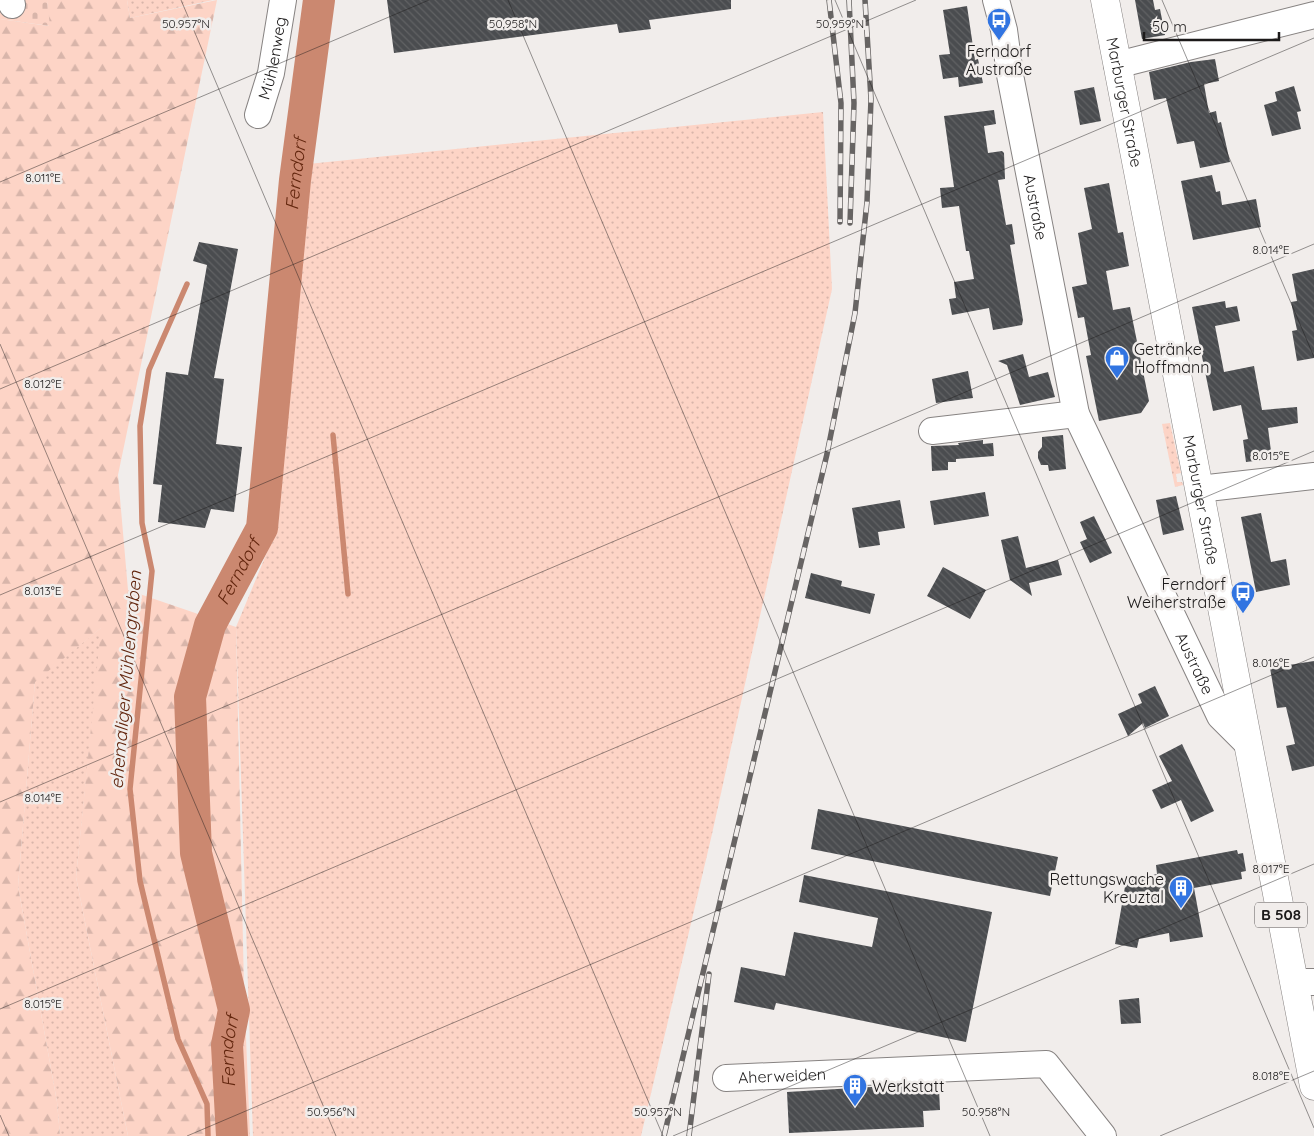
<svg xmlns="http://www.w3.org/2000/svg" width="1314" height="1136" font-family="Quicksand,sans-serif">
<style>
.grass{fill:url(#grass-dots)}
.forest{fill:url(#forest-firs)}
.cemetery{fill:url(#cemetery-stones)}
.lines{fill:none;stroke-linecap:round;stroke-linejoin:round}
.stream{stroke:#cb8870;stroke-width:5.5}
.river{stroke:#cb8870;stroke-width:32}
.building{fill:url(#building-back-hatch)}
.minor-casing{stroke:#878382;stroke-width:28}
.major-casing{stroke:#878382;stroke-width:29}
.minor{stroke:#fff;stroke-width:26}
.major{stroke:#fff;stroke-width:28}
.rail-casing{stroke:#676463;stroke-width:5.5}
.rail{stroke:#f1edeb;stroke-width:4;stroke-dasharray:11;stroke-linecap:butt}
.ticks{fill:none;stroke:#1c1a1a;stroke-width:1;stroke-opacity:0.45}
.labels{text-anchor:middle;stroke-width:5;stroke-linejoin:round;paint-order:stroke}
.shield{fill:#f1edeb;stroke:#5c5959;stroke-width:1}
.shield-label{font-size:15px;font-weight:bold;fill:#1c1a1a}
.poi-label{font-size:16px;fill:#1c1a1a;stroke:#f1edeb;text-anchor:start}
.street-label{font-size:16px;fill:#1c1a1a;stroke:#f1edeb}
.water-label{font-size:18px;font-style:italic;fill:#62250d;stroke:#f1edeb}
.ticks-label{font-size:12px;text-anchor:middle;fill:#1c1a1a;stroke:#f1edeb;stroke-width:5;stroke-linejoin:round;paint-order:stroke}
</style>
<defs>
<pattern id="grass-dots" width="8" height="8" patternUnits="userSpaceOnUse" patternTransform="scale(1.25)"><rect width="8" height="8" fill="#fdd4c6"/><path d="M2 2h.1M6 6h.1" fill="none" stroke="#d8b5aa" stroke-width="1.8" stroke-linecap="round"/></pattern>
<pattern id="forest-firs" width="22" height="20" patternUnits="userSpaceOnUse" patternTransform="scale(1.25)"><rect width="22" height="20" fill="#fdd4c6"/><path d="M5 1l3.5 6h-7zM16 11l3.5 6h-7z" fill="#d8b5aa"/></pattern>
<pattern id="cemetery-stones" width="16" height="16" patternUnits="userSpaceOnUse" patternTransform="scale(1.25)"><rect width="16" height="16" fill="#fdd4c6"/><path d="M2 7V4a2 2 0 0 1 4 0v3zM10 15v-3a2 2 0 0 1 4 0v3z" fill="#d8b5aa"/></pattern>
<pattern id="building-back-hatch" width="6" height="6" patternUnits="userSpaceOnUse" patternTransform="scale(1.25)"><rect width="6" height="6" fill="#4a4c4f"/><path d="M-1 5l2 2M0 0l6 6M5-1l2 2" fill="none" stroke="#616264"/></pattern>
</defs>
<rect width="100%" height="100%" fill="#f1edeb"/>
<path class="grass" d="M127,0H213L130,18Z
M823,112L832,289L712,834L641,1136H253L236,627L278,526L308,164Z
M1170,423L1181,473L1176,474L1177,482H1182L1183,485L1175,487L1162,424Z
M102,627L76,877L128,1136H60L57,1102L18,886L35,681Z"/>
<path class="forest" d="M47,0H127L130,18L217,0L118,475L128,590L236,627L244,988L250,1136H128L76,877L101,628L35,682L18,886L57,1102L60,1136H0V19L49,26Z"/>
<path class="cemetery" d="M0,0H47L50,26L0,19Z"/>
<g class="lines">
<path class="stream" d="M187,284L149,370L140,426L142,523L152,571L130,789L140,881L178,1039L207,1104L208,1136
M333,435L348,594"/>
<path class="river" id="s1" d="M232,1136L227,1045L234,1010L196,853L190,697L210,625L262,528L295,180L319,0"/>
</g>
<path class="building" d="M387,0H731V9L649,20L651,29L619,33L617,24L394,53Z
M1135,0H1153L1155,10L1160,9L1165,35L1142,39Z
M967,6L975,60L978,59L983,83L959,87L958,77L943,79L939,55L950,54L943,10Z
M1215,59L1219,81L1204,84L1209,113L1216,111L1218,123L1221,122L1230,162L1200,168L1194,141L1177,144L1166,98L1154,100L1149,72L1191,62Z
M1294,86L1301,111L1297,112L1301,129L1272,136L1264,105L1277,101L1275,92Z
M1094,87L1101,121L1080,125L1074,91Z
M994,110L996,124L984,126L988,153L1002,151L1004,153L1005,179L998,180L1006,225L1012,224L1015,244L1010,245L1023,320L1022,325L993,330L989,308L952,315L949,299L956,298L954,282L974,279L969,251H966L959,206L942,208L940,188L954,187L944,116Z
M1212,175L1216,192L1220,191L1222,205L1256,199L1261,227L1193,240L1181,181Z
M1109,183L1118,233L1123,232L1129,266L1106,271L1113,310L1130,307L1149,401L1141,413L1099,421L1086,356L1091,355L1084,317L1078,318L1072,287L1087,284L1078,233L1092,229L1084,188Z
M199,242L238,249L214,378L224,379L216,444L242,447L234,512L211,509L205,528L158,522L162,485L153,484L166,372L188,375L207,265L193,261Z
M1314,269V358L1297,361L1292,331L1297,330L1291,302L1297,301L1292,274Z
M1225,301L1226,308L1237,306L1240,321L1215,326L1224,372L1254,366L1262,410L1297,407L1298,423L1268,428L1272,459L1246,462L1243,440L1248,439L1241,405L1213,411L1192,307Z
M1023,354L1029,377L1048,372L1055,397L1020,405L1007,365L998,361Z
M968,371L973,398L936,403L932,379Z
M1063,435L1066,469L1049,471L1048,465H1041L1038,458V452L1042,447V437Z
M983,440V444L993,443L994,456L956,459V462H948V470L932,471L931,446L959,445L958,443Z
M985,492L989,516L934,525L930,501Z
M1176,496L1184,530L1163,535L1156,500Z
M900,500L905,528L878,532L880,545L859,548L852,508Z
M1261,513L1271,562L1286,559L1290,585L1256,592L1241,517Z
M1094,516L1112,553L1090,563L1080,542L1087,539L1080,522Z
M1018,536L1026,568L1058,560L1062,575L1029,583L1032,596L1010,580L1001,540Z
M943,567L986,590L970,619L927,596Z
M811,573L842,581L841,586L875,594L870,614L805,598Z
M1314,661V766L1292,771L1286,746L1295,744L1286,707L1277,708L1270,668Z
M1155,686L1169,716L1145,728L1143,723L1128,736L1118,714L1142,703L1138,694Z
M1182,744L1214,811L1191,822L1181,800L1161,809L1152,790L1172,781L1159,756Z
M818,809L1058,857L1050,896L811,849Z
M1237,850L1238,854L1243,853L1246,871L1241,872L1242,879L1194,888L1203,937L1170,942L1169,933L1139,939L1137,948L1115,944L1126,881L1157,874L1156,865Z
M804,875L992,912L966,1042L776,1003L774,1010L734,1002L741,967L785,976L794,932L872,947L878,918L799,902Z
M1139,998L1141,1023L1121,1024L1119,1000Z
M921,1084V1090L939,1089L940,1110L923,1111L924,1127L789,1133L787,1092Z"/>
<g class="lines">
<defs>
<g id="minor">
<path d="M11,0L12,5"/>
<path id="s2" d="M996,0L1004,30L1010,75L1076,414L1220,716L1247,743"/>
<path d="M1117,65L1314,15"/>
<path id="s3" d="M258,115L271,73L283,0"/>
<path d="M932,431L1076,414"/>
<path d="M1199,489L1314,476"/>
<path d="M1295,982H1314"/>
<path id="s4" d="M726,1078L1046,1064L1103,1136"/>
</g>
<g id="major">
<path id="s5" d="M1105,0L1314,1086"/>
</g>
</defs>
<use href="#minor" class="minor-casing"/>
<use href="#major" class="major-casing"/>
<use href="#minor" class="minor"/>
<use href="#major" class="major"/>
<defs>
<path id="rail" d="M829,0L841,103L840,222
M849,0L854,103L850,223
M664,1136L827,454L855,313L867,202L871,99L865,0
M689,1136L709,974"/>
</defs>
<use href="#rail" class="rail-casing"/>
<use href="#rail" class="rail"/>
</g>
<path class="ticks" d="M181,0L663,1136M508,0L990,1136M835,0L1314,1128M1162,0L1314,357M0,182L429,0M0,344L336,1136M0,389L916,0M0,595L1314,38M0,802L1314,244M0,1009L1314,451M0,1115L9,1136M187,1136L1314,657M673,1136L1314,864M1160,1136L1314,1071"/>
<defs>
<symbol id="bus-pin" viewBox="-11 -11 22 30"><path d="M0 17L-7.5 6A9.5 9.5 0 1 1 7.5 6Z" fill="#3174e1" stroke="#f1edeb"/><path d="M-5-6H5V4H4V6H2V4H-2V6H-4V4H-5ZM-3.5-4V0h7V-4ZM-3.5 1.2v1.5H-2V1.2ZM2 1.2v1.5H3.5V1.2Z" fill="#fff"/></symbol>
<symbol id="shop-pin" viewBox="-11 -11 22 30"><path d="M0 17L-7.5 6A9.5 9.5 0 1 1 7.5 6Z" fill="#3174e1" stroke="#f1edeb"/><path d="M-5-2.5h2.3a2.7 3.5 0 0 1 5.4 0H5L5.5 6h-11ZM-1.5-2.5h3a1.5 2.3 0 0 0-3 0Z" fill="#fff"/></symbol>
<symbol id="building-pin" viewBox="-11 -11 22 30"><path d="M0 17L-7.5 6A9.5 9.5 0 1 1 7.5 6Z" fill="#3174e1" stroke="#f1edeb"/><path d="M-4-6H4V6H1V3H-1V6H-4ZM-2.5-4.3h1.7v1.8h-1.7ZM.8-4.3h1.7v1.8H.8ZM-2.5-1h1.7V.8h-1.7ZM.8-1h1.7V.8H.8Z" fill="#fff"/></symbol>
</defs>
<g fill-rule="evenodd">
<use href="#bus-pin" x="985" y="6" width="28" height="38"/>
<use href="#shop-pin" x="1103" y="344" width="28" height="38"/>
<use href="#bus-pin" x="1229" y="579" width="28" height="38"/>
<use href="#building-pin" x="1167" y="874" width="28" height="38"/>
<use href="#building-pin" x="841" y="1072" width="28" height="38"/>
</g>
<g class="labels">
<rect class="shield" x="1255" y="902.5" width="52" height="25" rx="4"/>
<g class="shield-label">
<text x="1281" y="920">B 508</text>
</g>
<g class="poi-label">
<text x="999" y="57" text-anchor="middle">Ferndorf<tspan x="999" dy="18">Austraße</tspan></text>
<text x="1134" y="355">Getränke<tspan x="1134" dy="18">Hoffmann</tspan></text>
<text x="1226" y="590" text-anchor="end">Ferndorf<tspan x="1226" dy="18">Weiherstraße</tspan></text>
<text x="1164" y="885" text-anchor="end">Rettungswache<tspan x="1164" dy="18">Kreuztal</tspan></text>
<text x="872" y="1092">Werkstatt</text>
</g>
<g class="street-label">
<text dy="6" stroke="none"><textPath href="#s3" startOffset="59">Mühlenweg</textPath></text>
<text dy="6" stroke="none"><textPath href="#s5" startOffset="104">Marburger Straße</textPath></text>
<text dy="6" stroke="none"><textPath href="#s2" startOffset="211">Austraße</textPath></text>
<text dy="6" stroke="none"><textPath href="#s5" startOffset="509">Marburger Straße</textPath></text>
<text dy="6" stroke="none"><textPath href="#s2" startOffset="698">Austraße</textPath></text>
<text dy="6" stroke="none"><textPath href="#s4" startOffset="56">Aherweiden</textPath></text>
</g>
<g class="water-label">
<text dy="6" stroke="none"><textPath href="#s1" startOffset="985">Ferndorf</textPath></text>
<text dy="6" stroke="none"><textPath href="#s1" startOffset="580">Ferndorf</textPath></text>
<text transform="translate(126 680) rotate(-85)" y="6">ehemaliger Mühlengraben</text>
<text dy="6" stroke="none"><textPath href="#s1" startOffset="85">Ferndorf</textPath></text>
</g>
</g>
<g class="ticks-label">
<text x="186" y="28">50.957°N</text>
<text x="513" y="28">50.958°N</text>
<text x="840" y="28">50.959°N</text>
<text x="43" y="182">8.011°E</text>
<text x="1271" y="254">8.014°E</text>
<text x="43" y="388">8.012°E</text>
<text x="1271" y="460">8.015°E</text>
<text x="43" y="595">8.013°E</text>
<text x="1271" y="667">8.016°E</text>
<text x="43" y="802">8.014°E</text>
<text x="1271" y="873">8.017°E</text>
<text x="43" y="1008">8.015°E</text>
<text x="1271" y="1080">8.018°E</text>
<text x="331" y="1116">50.956°N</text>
<text x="658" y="1116">50.957°N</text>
<text x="986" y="1116">50.958°N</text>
</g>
<path d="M1144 32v8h135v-8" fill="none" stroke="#1c1a1a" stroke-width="2.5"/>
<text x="1152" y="32" font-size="15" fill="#1c1a1a" stroke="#f1edeb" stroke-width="4" paint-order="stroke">50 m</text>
</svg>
